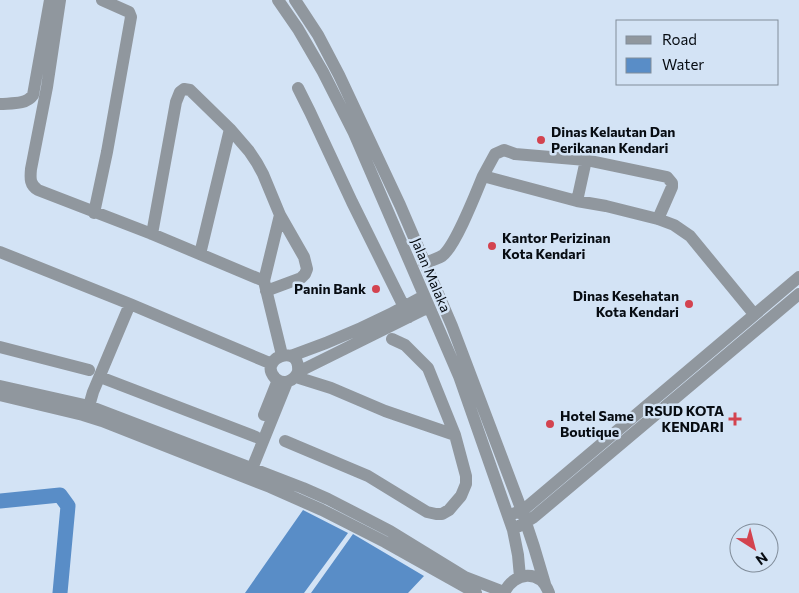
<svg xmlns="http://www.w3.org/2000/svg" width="799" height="593" font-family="Commissioner,sans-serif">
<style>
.water{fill:#598dc7}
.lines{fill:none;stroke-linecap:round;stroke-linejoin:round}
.river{stroke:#598dc7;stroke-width:15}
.minor{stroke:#90979e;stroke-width:12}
.poi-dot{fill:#d3434f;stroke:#d3e3f5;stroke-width:2}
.labels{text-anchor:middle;stroke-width:5;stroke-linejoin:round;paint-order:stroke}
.poi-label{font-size:14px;font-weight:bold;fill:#070c12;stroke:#d3e3f5;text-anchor:start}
.street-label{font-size:14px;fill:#070c12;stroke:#d3e3f5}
</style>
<rect width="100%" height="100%" fill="#d3e3f5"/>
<path class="water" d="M303,510L348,533L304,593H245Z
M353,534L424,576L408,593H311Z"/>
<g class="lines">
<path class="river" d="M0,501L60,495L68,506L60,593"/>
<path class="minor" d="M60,0L47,87L31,169C30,179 30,185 38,190L152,234L264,281L282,355
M278,0L298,29L323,72L354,133L459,376L513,530L518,555L520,577
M295,0L318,35L339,75L400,205L452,326L522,511L534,547L545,584
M298,88L310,112L352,202L409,317
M0,104C11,103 26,105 33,95L50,0
M230,129L249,151L257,163L263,174L280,215L264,281
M586,160L667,177L672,183V187L658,219
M483,176L495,154L504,150L515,154L586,160L577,201
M94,213L107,152L131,17L129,12L102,0
M152,234L176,102L180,92L184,89L190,90L230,129L200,254
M0,252L130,304L272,364
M424,263C430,261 437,259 442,256C455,247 476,193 483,176L577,201L606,206L658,219L674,225L690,236L754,314
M266,291L301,278L305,274L307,269L304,257L280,215
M0,347L89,370
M291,356C337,340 382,320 424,296
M298,372C301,341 257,359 275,378C283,386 294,381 298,372L429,307
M100,377L256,437
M296,377L331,388L385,411L455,435
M0,386L89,406L303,488L328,499L390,531L465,577L504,592
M0,395L83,415L102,421L270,487L322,510L385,542L476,593
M89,406L93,392L130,304
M264,415L278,380
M285,441L368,476L427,512L436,514H442L449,510L461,496L466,484V476L455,435L428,368L405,345L392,339
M249,476L287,382
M515,513L522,511L799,277
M519,526L534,517L799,294
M504,593C514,571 541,569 549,593"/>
</g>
<g class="poi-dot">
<circle cx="541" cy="140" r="5"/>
<circle cx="492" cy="246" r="5"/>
<circle cx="376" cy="289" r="5"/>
<circle cx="689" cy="304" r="5"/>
<path d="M732.5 411.5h5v5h5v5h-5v5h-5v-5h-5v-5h5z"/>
<circle cx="550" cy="424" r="5"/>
</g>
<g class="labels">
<g class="poi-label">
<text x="551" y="137">Dinas Kelautan Dan<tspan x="551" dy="16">Perikanan Kendari</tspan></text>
<text x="502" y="243">Kantor Perizinan<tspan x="502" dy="16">Kota Kendari</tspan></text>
<text x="366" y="294" text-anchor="end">Panin Bank</text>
<text x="679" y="301" text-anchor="end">Dinas Kesehatan<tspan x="679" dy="16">Kota Kendari</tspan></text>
<text x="724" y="416" text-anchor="end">RSUD KOTA<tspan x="724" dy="16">KENDARI</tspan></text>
<text x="560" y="421">Hotel Same<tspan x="560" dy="16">Boutique</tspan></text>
</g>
<g class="street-label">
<text transform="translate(431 275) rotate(67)" y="5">Jalan Malaka</text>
</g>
</g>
<rect x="616" y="20" width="162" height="65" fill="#d3e3f5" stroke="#818d9a"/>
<rect x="626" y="36" width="25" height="8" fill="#90979e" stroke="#818d9a"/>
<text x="662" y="45" font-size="15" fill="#070c12">Road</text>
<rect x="626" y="58" width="25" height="15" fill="#598dc7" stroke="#818d9a"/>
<text x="662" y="70" font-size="15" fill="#070c12">Water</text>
<g transform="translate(754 548) rotate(144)"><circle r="24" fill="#d3e3f5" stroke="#818d9a"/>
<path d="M0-4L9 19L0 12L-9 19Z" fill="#d3434f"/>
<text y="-8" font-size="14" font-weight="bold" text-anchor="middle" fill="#070c12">N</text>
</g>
</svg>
